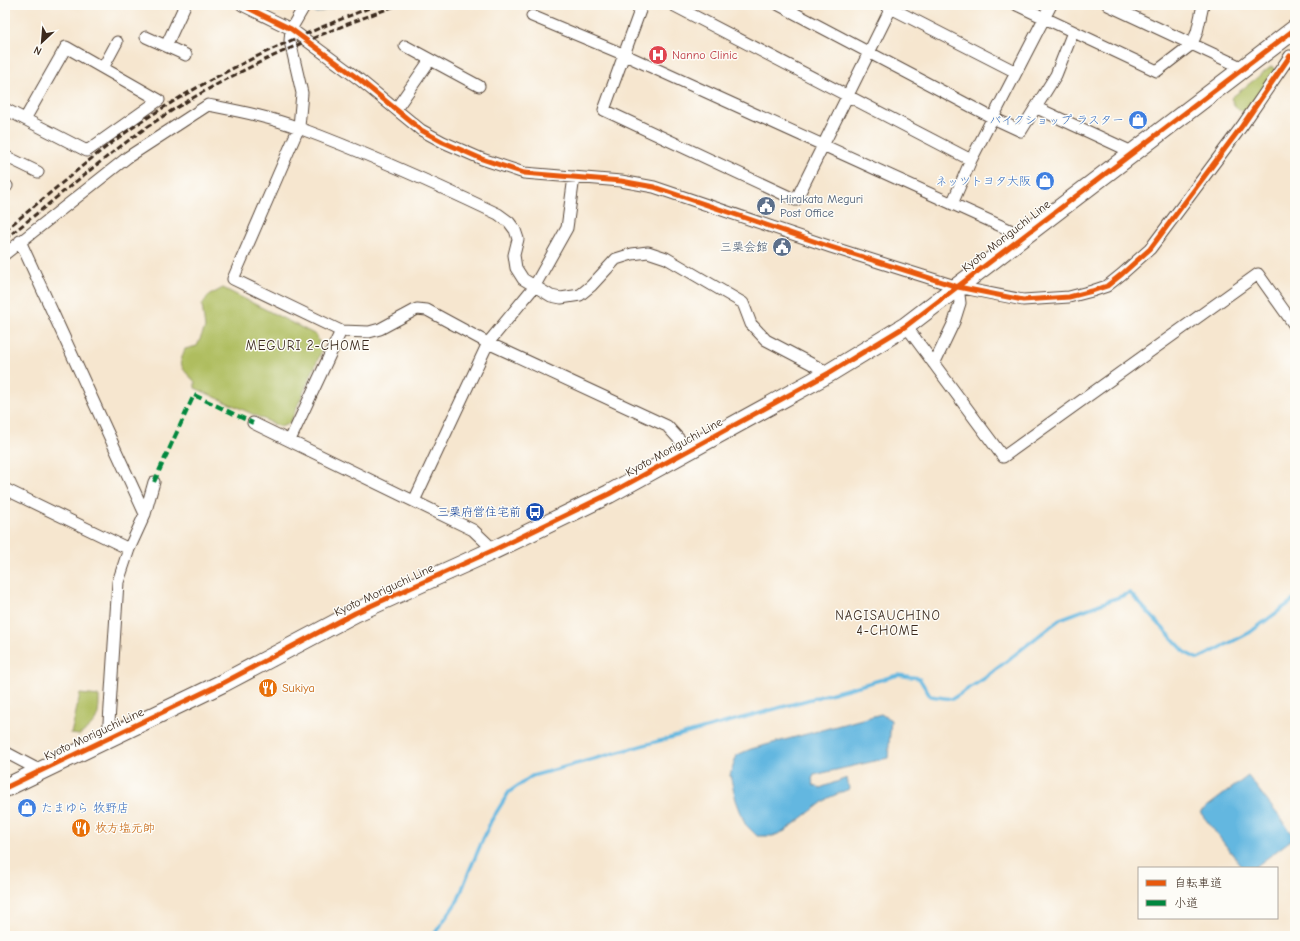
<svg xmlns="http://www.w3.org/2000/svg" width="1300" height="941" font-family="'Comic Neue','Klee One',sans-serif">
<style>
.green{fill:#afbd5f;stroke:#75743e}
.water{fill:#64b7e0;stroke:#50707f}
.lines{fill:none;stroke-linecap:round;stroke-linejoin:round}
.stream{stroke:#64b7e0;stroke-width:3.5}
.minor-casing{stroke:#574639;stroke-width:13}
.primary-casing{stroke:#574639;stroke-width:20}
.minor{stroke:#fff;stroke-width:11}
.primary{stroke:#fff;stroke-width:18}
.rail{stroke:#3b2a1e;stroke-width:3;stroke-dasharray:6 3;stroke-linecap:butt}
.quiet{stroke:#00873e;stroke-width:4;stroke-dasharray:8 4;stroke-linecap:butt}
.cycleway-casing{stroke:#fdfcf7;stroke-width:8}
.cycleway{stroke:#e8590c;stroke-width:5}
.labels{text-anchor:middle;stroke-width:3;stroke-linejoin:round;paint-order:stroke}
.health-label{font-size:12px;fill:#be3a42;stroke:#fdfcf7;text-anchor:start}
.shop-label{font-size:12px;fill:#366cbe;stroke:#fdfcf7;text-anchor:end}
.service-label{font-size:12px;fill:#4e5e75;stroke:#fdfcf7;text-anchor:start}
.street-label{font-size:12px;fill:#3b2a1e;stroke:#fdfcf7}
.transit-label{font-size:12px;fill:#164399;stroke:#fdfcf7;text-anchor:end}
.food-label{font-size:12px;fill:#c56008;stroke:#fdfcf7;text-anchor:start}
.neighbourhood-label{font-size:13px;letter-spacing:1px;fill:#3b2a1e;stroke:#fdfcf7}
</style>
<rect width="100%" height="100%" fill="#fdfcf7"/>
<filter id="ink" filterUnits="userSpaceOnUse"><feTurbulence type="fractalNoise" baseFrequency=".025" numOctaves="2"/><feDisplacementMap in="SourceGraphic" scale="8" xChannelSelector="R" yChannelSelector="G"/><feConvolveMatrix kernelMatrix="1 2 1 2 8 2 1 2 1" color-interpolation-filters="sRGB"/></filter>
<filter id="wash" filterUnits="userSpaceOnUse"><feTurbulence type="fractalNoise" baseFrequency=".012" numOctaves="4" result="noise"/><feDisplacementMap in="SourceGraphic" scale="16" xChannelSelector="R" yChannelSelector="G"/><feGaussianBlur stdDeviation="0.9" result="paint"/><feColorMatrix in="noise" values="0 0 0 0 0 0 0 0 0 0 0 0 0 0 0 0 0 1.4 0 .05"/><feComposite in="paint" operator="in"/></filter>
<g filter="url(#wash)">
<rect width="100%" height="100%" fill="#f6e6cf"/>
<path class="green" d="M1272,66L1275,70L1248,114L1235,107L1231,98Z
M223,288L316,335L322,350L290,423L281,427L195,388V382C183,369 177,367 185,349L197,346L205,328L202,305L208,296Z
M80,694L99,696C99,718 98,722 79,735L71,734Z"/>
<path class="water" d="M296,5H340L317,13Z
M881,714L891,720L888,758L814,775L812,779L814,786L820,788L847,778L849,789L828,798L785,831L773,836H757L745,824L736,800L730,775L737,755L751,749Z
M1248,776L1295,837L1254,868H1243L1200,812Z"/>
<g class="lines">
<path class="stream" d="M433,936L458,900L470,869L491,821L509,792L532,776L898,675L919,678L930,696L952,699L985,678L1060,619L1130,593L1186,653L1198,659L1249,633L1295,599"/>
</g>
</g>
<g filter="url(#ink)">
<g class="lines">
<defs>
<path id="minor" d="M242,5L291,29L360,80L421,130L443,142L482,159L524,173L621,181L654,187L831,247L958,287L1023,300L1069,297L1092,291L1107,286L1122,274L1150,249L1242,126L1290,56
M305,5L291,29L290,41L302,93L299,127L233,279L341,331L369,332L380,329L417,309L427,310L488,343L667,426L688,449
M642,5L604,110L796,200L891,8
M673,5L971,160
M779,5L993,118L1021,131L1056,75L1073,32
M885,5L1016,72
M1017,5L1157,71L1192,44L1197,32L1203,5
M1108,5L1243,68
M532,16L625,55L1012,231L1021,237
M146,37L186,55
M166,46L185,5
M405,46L479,86
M103,68L117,42
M1037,108L1132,152
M5,109L87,151L159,100L66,47L25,119
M396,109L430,60
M5,156L38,172
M5,186H7
M952,204L971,160L1051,5
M20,241L145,514
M5,254L128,157L208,105C238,111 270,117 299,128C367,153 433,183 498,214L509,222L515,230L518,239L514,255L516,268L523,279L551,296L561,298L580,295L591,286L616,259L632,254L648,252L666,258L743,303L751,324L766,340L829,373
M906,326L1003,457L1258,274L1295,326
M934,364L954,322L960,303L958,287
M253,423L473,530L494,550
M290,440L341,331
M5,489L129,549
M414,501L488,343L534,287L567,228L574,177
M108,738L118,582L129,549L145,514L154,482
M5,752L39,770"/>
<path id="primary" d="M5,788L223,683L355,613L494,550L609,494L829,373L906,326L1295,29"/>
</defs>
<use href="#minor" class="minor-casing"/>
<use href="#primary" class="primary-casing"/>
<use href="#minor" class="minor"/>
<use href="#primary" class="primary"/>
<path class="rail" d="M5,230C43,200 79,167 118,138C197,81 286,40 377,5
M5,239C61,195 115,146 176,108C246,65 321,33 398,5"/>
<path class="quiet" d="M154,482L194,395L253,423"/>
<defs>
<path id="cycleway" d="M242,5L291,29L360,80L421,130L443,142L482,159L524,173L621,181L654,187L831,247L958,287L1023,300L1069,297L1092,291L1107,286L1122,274L1150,249L1242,126L1290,56
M5,788L223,683L355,613L494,550L609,494L829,373L906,326L1295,29"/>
</defs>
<use href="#cycleway" class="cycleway-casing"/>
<use href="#cycleway" class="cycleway"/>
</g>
</g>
<defs>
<symbol id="hospital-disc" viewBox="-11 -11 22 22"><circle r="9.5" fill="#e0444e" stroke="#fdfcf7"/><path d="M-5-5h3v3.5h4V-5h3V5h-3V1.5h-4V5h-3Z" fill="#fff"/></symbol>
<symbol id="shop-disc" viewBox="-11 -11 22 22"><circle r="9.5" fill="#3f7fe0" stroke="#fdfcf7"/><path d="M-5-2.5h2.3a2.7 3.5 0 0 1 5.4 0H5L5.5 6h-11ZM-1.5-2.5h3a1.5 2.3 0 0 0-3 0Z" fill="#fff"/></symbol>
<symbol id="civic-disc" viewBox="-11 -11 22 22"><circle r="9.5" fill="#5c6f8a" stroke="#fdfcf7"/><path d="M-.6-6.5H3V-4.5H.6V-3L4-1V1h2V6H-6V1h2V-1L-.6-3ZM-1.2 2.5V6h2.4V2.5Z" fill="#fff"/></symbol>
<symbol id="bus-disc" viewBox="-11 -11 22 22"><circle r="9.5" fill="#1a4fb4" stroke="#fdfcf7"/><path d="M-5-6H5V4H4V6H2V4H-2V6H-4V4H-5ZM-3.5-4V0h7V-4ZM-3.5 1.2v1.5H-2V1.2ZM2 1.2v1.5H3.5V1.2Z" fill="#fff"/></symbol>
<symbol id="restaurant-disc" viewBox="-11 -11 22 22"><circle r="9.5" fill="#e8710a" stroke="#fdfcf7"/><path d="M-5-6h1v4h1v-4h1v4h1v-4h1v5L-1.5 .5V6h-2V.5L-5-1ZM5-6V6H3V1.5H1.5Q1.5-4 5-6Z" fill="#fff"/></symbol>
</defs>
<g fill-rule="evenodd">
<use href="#hospital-disc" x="647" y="44" width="22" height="22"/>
<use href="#shop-disc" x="1127" y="109" width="22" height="22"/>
<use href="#shop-disc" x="1034" y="170" width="22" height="22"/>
<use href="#civic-disc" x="755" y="195" width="22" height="22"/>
<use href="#civic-disc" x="771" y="236" width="22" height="22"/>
<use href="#bus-disc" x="524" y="501" width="22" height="22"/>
<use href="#restaurant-disc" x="257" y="677" width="22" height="22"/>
<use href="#shop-disc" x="16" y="797" width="22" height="22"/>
<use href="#restaurant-disc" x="70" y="817" width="22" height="22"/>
</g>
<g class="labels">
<g class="health-label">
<text x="672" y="59">Nanno Clinic</text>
</g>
<g class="shop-label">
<text x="1124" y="124">バイクショップ ラスター</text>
<text x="1031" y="185">ネッツトヨタ大阪</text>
<text x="41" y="812" text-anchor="start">たまゆら 牧野店</text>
</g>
<g class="service-label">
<text x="780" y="203">Hirakata Meguri<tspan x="780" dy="14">Post Office</tspan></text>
<text x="768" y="251" text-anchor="end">三栗会館</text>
</g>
<g class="street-label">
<text transform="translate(1006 236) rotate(-38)" y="4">Kyoto Moriguchi Line</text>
<text transform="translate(674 447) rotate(-29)" y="4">Kyoto Moriguchi Line</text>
<text transform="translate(384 590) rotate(-25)" y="4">Kyoto Moriguchi Line</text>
<text transform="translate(94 734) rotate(-25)" y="4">Kyoto Moriguchi Line</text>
</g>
<g class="transit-label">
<text x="521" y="516">三栗府営住宅前</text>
</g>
<g class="food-label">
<text x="282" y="692">Sukiya</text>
<text x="95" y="832">枚方塩元帥</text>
</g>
<g class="neighbourhood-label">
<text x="308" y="350">MEGURI 2-CHOME</text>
<text x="888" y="620">NAGISAUCHINO<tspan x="888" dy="15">4-CHOME</tspan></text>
</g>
</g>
<rect width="1300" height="941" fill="none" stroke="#fdfcf7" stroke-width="20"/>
<rect x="1138" y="867" width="140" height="52" fill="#fdfcf7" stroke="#afa8a0"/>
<rect x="1146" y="880" width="20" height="6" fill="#e8590c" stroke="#afa8a0"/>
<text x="1174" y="887" font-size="12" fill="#3b2a1e">自転車道</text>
<rect x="1146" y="900" width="20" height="6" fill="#00873e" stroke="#afa8a0"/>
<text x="1174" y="907" font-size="12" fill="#3b2a1e">小道</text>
<g transform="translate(42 42) rotate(206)" stroke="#fdfcf7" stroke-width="3" paint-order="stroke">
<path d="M0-3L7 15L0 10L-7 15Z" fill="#3b2a1e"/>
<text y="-6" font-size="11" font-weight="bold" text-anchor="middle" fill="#3b2a1e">N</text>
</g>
</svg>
